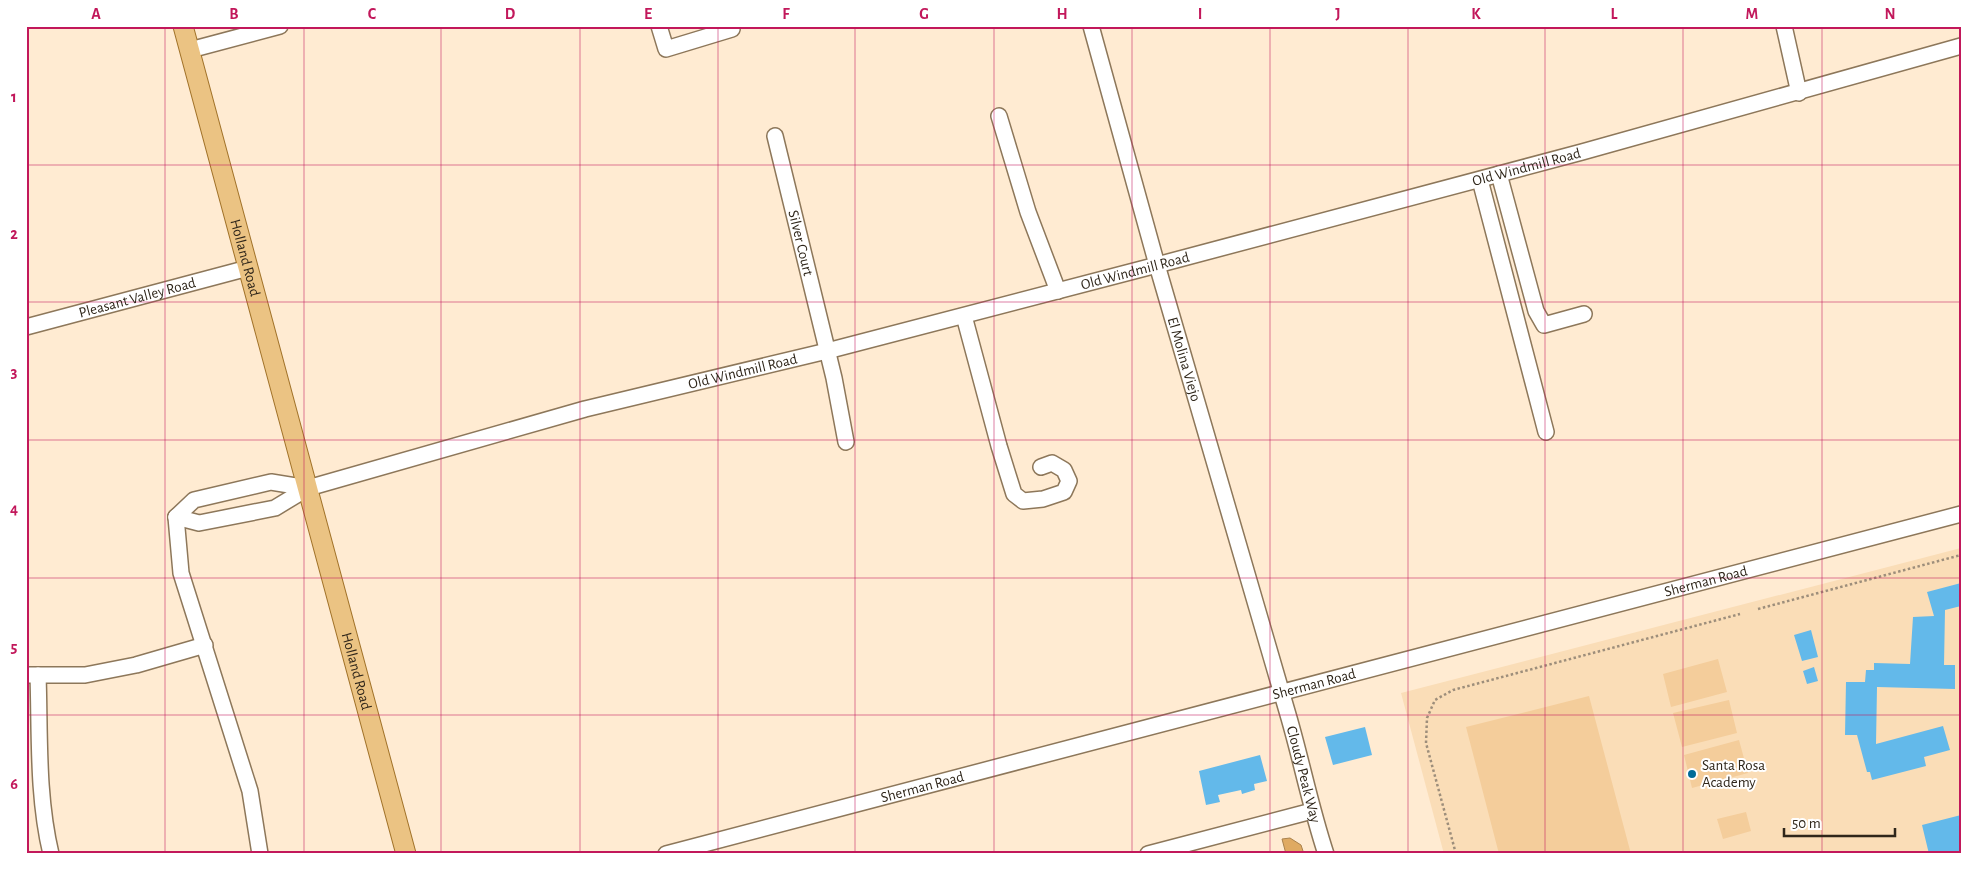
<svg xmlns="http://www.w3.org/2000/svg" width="1987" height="880" font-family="'Alegreya Sans',sans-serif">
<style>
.built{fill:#faddb7}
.grass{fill:#f4cd9b}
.water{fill:#dfaa62;stroke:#aa824c}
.building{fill:#63b9ea}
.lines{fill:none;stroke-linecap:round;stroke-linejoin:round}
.minor-casing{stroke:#8d775a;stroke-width:18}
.major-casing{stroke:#a17229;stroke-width:21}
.path{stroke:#9d8e7b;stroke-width:2.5;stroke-dasharray:2.5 2.5;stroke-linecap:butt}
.minor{stroke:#fff;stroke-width:15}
.major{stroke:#ebc383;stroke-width:19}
.grid{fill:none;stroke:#c2185b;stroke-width:1;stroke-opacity:0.55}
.poi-dot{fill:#006b98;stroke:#fff;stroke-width:2}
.labels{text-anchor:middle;stroke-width:4;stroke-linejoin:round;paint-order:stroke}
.street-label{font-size:15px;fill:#2f261a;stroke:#fff}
.poi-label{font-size:15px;fill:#2f261a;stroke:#fff;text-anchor:start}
.neatline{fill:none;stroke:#c2185b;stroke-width:2}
.grid-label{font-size:16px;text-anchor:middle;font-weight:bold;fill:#c2185b}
</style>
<rect width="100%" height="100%" fill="#ffebd2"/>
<path class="built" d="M1961,548V854H1444L1401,693Z"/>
<path class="grass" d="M1718,659L1727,692L1671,707L1663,674Z
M1589,696L1631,854H1499L1466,727Z
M1729,700L1737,733L1682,747L1673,713Z
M1739,740L1748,773L1692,788L1684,755Z
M1746,812L1751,831L1723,839L1717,819Z"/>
<path class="water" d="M1290,838L1301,845L1304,854H1286L1282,839Z"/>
<path class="building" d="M1961,583V606L1945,610L1944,665H1955V689L1877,687L1876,744L1943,726L1950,750L1924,757L1926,766L1872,780L1870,772H1867L1857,735H1845L1846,682H1865L1866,670H1874V663L1910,664L1913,617L1934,616L1927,592Z
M1811,630L1818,657L1802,661L1794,635Z
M1814,667L1818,681L1807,684L1803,671Z
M1365,727L1372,755L1333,765L1325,737Z
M1260,755L1267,781L1254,784L1255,790L1242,794L1241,790L1218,795L1220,802L1206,805L1199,771Z
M1961,815V854H1929L1922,825Z"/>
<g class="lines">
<defs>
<g id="minor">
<path d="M659,26L666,49L732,29"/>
<path id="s1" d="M1091,26L1157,265L1289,718C1302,763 1311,809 1326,854"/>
<path d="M1784,26L1799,93"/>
<path d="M190,50L280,26"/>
<path d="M999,116L1028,212L1058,291"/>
<path id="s2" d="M775,136L834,378L846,442"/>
<path d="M1499,174L1536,311L1544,325L1584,314"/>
<path d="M1480,180L1546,432"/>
<path d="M964,316L999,446L1014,494L1023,501L1043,499L1064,492L1069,481L1064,470L1052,463L1041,467"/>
<path id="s3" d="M26,327L248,268"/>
<path id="s4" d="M176,517L199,523L275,508L308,488L585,409L827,351L1157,265L1582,152L1961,46"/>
<path d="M176,517L181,573L250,791L260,854"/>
<path d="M176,517L194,500L271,482L308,488"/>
<path d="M26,675H85L136,665L205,645"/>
<path d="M38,675C40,734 37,796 51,854"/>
<path id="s5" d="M666,854L1961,514"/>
<path d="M1148,854L1312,811"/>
</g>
<g id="major">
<path id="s6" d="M183,26L406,854"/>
</g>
</defs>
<use href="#minor" class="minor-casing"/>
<use href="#major" class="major-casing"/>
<path class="path" d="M1758,609L1961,555
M1456,854L1426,743L1427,718L1435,700L1453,690L1740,614"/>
<use href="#minor" class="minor"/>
<use href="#major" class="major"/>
</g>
<path class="grid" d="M165,26V854M304,26V854M441,26V854M580,26V854M718,26V854M855,26V854M994,26V854M1132,26V854M1270,26V854M1408,26V854M1545,26V854M1683,26V854M1822,26V854M26,165H1961M26,302H1961M26,440H1961M26,578H1961M26,715H1961"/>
<circle class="poi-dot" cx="1692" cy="774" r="5"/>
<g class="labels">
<g class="street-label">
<text dy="5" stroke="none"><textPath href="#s4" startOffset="1400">Old Windmill Road</textPath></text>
<text dy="5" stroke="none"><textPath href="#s2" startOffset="110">Silver Court</textPath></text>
<text dy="5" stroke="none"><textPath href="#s6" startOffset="240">Holland Road</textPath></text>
<text dy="5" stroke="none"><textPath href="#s4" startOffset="995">Old Windmill Road</textPath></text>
<text dy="5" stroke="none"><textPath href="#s3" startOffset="115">Pleasant Valley Road</textPath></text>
<text dy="5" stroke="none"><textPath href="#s1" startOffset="346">El Molina Viejo</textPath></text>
<text dy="5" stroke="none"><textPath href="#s4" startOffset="590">Old Windmill Road</textPath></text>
<text dy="5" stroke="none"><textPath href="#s5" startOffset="1075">Sherman Road</textPath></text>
<text dy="5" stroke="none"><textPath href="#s6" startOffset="668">Holland Road</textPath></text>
<text dy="5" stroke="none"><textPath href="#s5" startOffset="670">Sherman Road</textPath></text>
<text dy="5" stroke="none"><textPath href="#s1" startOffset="778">Cloudy Peak Way</textPath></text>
<text dy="5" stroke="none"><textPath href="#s5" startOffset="265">Sherman Road</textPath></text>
</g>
<g class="poi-label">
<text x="1702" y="770">Santa Rosa<tspan x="1702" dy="17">Academy</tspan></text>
</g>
</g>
<rect width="1987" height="880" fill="none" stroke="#ffffff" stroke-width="55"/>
<path d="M1784 828v8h111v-8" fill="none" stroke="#2f261a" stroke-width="2.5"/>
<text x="1792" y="828" font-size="15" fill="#2f261a" stroke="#ffffff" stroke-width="4" paint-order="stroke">50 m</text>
<rect x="28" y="28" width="1932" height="824" class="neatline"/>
<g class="grid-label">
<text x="96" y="19">A</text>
<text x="234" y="19">B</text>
<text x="372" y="19">C</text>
<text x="510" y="19">D</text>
<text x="648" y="19">E</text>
<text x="786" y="19">F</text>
<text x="924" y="19">G</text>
<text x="1062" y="19">H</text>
<text x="1200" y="19">I</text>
<text x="1338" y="19">J</text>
<text x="1476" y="19">K</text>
<text x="1614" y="19">L</text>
<text x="1752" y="19">M</text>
<text x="1890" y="19">N</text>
<text x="14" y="102">1</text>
<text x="14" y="239">2</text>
<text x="14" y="377">3</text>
<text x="14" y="514">4</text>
<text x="14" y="652">5</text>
<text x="14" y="789">6</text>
</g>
</svg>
